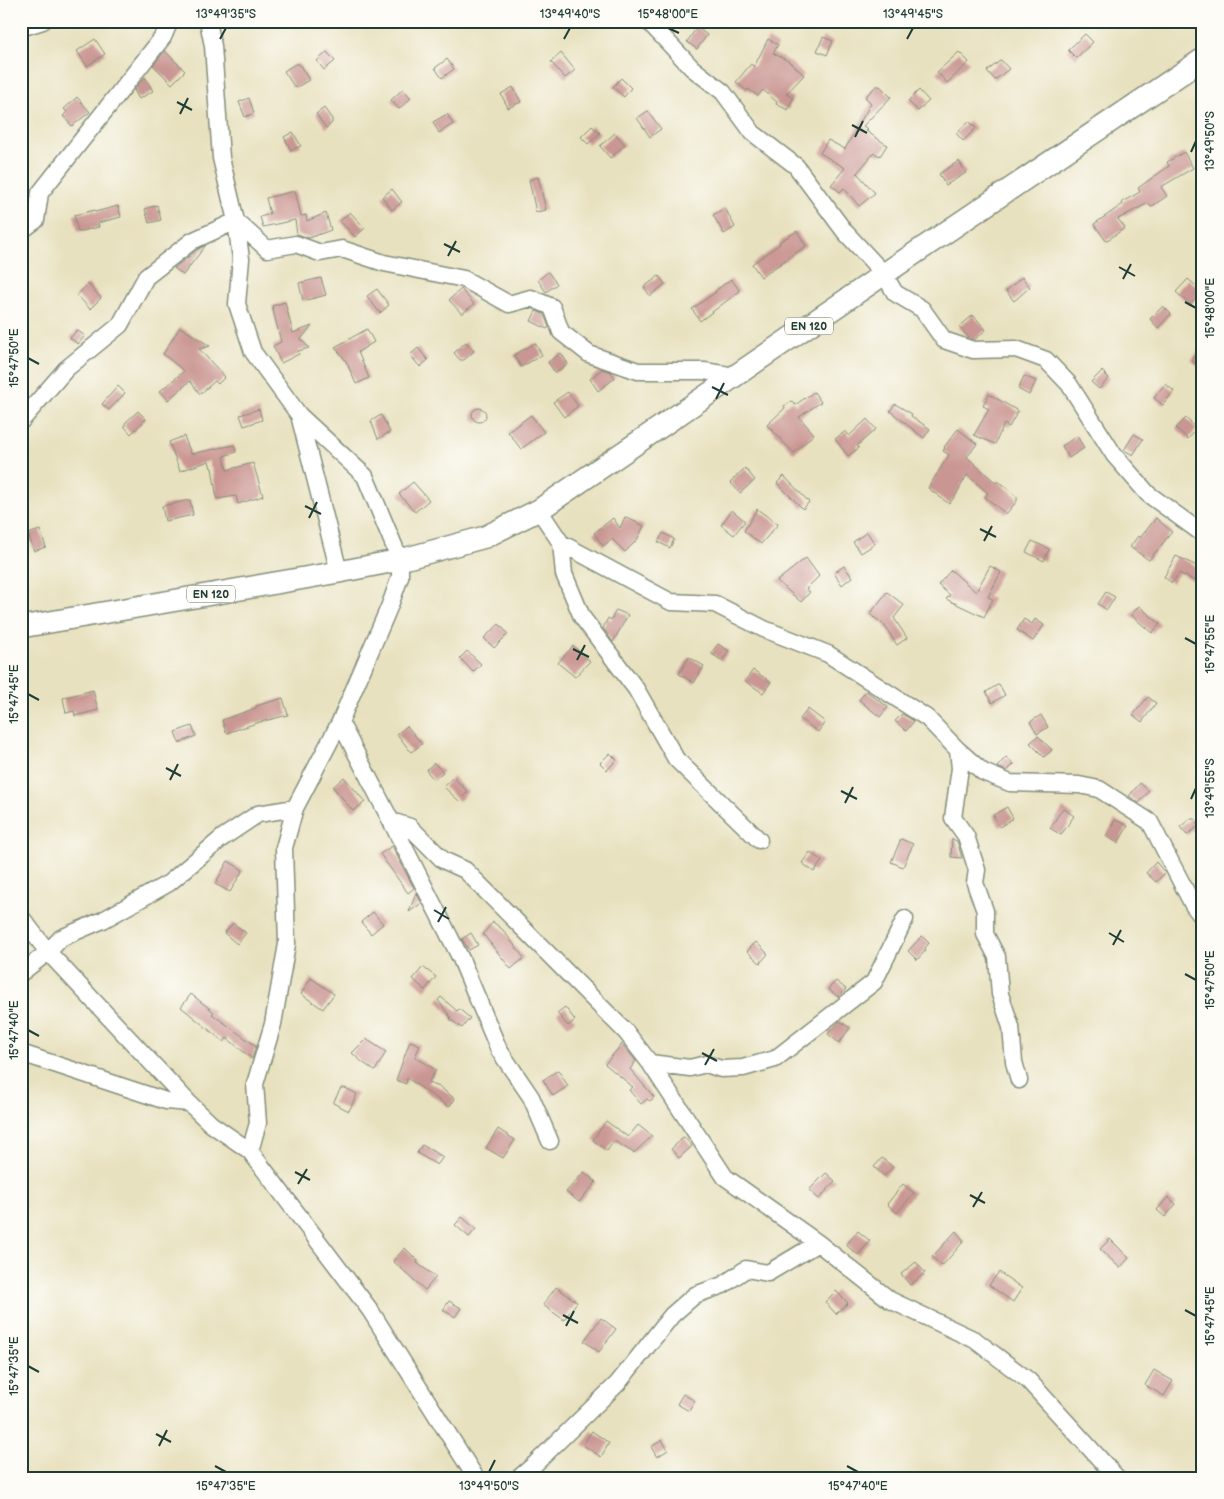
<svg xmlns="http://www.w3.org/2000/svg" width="1224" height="1499" font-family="'Balsamiq Sans',sans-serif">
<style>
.building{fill:#ca9693}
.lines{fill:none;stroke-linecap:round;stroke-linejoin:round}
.minor-casing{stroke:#848f7a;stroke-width:19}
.major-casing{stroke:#848f7a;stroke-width:24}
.minor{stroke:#fff;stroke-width:16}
.major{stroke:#fff;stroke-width:21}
.ticks{fill:none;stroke:#1f3d34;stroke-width:2}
.labels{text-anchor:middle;stroke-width:5;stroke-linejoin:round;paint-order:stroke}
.shield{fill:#fdfcf7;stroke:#62766e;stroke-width:1}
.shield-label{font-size:11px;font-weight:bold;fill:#1f3d34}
.neatline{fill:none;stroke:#1f3d34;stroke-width:2}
.ticks-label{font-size:12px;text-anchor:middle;fill:#1f3d34}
</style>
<rect width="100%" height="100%" fill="#fdfcf7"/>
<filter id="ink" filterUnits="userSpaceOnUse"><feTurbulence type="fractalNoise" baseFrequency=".02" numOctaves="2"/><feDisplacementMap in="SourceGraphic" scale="10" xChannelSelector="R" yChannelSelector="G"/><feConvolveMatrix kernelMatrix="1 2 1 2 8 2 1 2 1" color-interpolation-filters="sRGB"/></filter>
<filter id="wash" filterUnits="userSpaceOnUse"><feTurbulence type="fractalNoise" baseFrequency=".0096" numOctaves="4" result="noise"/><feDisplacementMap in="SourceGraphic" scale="20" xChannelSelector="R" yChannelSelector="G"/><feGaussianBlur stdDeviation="1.12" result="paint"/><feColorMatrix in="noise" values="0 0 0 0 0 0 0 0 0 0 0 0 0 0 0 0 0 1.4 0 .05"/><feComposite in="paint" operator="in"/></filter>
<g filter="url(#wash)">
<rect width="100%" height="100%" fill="#e8e1bf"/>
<g id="blocks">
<path class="building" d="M697,27L707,35L697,49L687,42Z
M1085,34L1093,42L1076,58L1068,50Z
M823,37L833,41L827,55L817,51Z
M95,39L105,54L87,66L77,51Z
M768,39L778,45L773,53L790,62L804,75L786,94L793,98L788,110L776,104L777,102L763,90L758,96L748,89L747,91L736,82L751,64L754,67Z
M165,51L185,71L172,84L153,65Z
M327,52L335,61L324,70L317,61Z
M959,52L969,62L947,83L937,72Z
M561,53L575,70L565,78L551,62Z
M447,59L454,69L442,78L435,68Z
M1001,60L1009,69L995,80L987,71Z
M295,64H299L309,80L295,88L284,71Z
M145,77L153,91L139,99L134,90Z
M621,78L631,88L624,97L613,87Z
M876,86H880L891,97L863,126L868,129L866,131L887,145L880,156L874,153L857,173L875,193L859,206L844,188L840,192L831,185L845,168L820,153L828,140L845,149L871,103L865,97Z
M513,87L521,102L508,108L501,94Z
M403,89L411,98L399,109L391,100Z
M919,90L929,101L918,111L908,101Z
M77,97L90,112L72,126L63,116L67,112L64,109Z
M249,98L254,113L245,117L239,102Z
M324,108L332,119V123L326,128L316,114Z
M648,111L661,129L650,137L637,118Z
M447,114L453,124L439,133L433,122Z
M969,121L976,128L963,141L956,133Z
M592,126L600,133L588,144L581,137Z
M293,132L301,146L291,150L284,137Z
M615,133L625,145L610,158L600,146Z
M1184,152L1193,168L1161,187L1167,196L1151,207L1148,203L1118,219L1125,228L1106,241L1094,224L1123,204L1122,202L1140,192L1138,188L1169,166L1167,162Z
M959,161L966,173L946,185L939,174Z
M538,177L546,210L536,212L529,180Z
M392,189L402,202L392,210L382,197Z
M295,191L301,216L306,215L307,221L326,213L331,230L309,238L297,234L295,220L263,227L260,217L270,214L266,198Z
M157,205L161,220L149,223L145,209Z
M118,206L121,217L98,223L99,227L78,232L74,215L95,210V212Z
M725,208L735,227L724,234L713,215Z
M350,212L365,228L355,237L340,221Z
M797,231L806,246L761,277L752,264L780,244L779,242Z
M206,245L183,275L174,268L197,250Z
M548,272L557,284L546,292L538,280Z
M659,276L665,284L650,296L644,287Z
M1022,277L1030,287L1014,301L1006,291Z
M321,278L326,295L303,301L299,283Z
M731,279L740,291L700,321L692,309L716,292L715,291Z
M1188,279L1202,291L1190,305L1176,292Z
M88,284L101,298L90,309L77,295Z
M377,289L389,305L380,313L367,296Z
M461,289L474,304L462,314L449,300Z
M285,302L293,333L312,326L301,339L309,348L298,351L299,354L281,363L273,346L281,342L272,306Z
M1163,306L1171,314L1158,328L1150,319Z
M536,311L544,314L549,327L547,329L531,321Z
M973,315L986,330L974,340L969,338L959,327Z
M180,327L210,346L199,349L225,377L218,384L215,381L200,394L190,381L168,400L160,391L184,371L163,354Z
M367,329L374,342L358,352L369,378L356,384L346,361L335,347Z
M77,330L85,336L78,344L70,338Z
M466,342L474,351L464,360H460L454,353Z
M535,343L542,355L521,367L514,355Z
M1203,346V370L1191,360Z
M418,348L428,360L420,367L410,355Z
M561,353L568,364L555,373L548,362Z
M602,369L611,372L615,378L598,391L590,379Z
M1102,371L1109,378L1099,389L1091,382Z
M1024,376L1036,381L1029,395L1018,389Z
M1165,384L1174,391L1163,405L1154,398Z
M118,386L125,393L109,410L102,404Z
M568,392L578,406L564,417L553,402Z
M814,392L821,402L799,417L814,434L794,453L767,425L785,408L784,406L792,401L795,405Z
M989,394L1018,411L1009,427L1004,424L995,444L974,435L989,409L983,406Z
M895,404L912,414L911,416L930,429L924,438L890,411Z
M472 415a7 7 0 1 1 14 0a7 7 0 1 1-14 0Z
M259,409L262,420L244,426L240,415Z
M138,411L146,419L131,434L125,427V423Z
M381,415L390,432L378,439L371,421Z
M531,415L544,432L521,449L508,432Z
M1186,418L1197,429L1188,439L1176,428Z
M867,419L876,429L857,446L859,448L848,456L835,439L846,431L849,436Z
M958,429L977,444L967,457L996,483L998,481L1017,497V501L1006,514L985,497L988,493L967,475L956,495L949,504L928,488L949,455L943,451L945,448L944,447Z
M1134,434L1143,439L1133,455L1124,450Z
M184,436L191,454L234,445L236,452L224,456L227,470L253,463L263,496L238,504L236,496L217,499L212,468H211L209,461L180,471L169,442Z
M1077,436L1084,448L1069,458L1062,446Z
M745,468L755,480L740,493L730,482Z
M784,476L809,502L803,509L777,483Z
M413,482L429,500L415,512L399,494Z
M190,500L193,515L165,521L162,506Z
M757,509L778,524L761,544L744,531Z
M732,510L745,521L734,535L721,525Z
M625,517L644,526L637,540L625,552L612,539L603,546L594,533L613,518L620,528Z
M1156,518L1172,532L1149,560L1130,547L1138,536L1140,538Z
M40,530L46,547L34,551L28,534Z
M867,532L875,544L861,553L853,542Z
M663,533L674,539L670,548L658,542Z
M1032,541L1049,549L1044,561L1026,552Z
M1176,556L1201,568L1195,581L1179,573L1172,583L1164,577Z
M806,558L819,576L806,589L810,592L801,602L777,581Z
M844,566L852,577L842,585L834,573Z
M990,566L1001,572L988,597L993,599L984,617L946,599L950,595L938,585L951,570L976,592Z
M887,592L904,605L894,618L907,638L897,645L884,625L870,614Z
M1106,592L1115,597L1107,610L1098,604Z
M1139,606L1160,624L1152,633L1131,615Z
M616,610L628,615L613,642L603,628L608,618L611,620Z
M1024,619L1032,624L1035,619L1044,625L1033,641L1017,630Z
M499,624L508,634L494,648L484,638Z
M718,644L729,651L722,661L711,653Z
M573,646L590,661L575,677L558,663Z
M467,651L481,664L473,672L460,658Z
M689,657L704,666L694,683L679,674Z
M753,670L771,682L763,693L745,681Z
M999,684L1005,695L992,703L986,692Z
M93,690L98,710L75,716L74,711L66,713L63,698Z
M866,691L888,707L880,717L859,700Z
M1148,697L1156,703L1142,722L1133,715Z
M283,698L288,715L260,722L226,733L222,720L256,708V706Z
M808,709L825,722L818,732L800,719Z
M902,714L914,721L906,731L895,721Z
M1041,715L1048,727L1037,734L1030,722Z
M192,726L196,736L179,743L175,732Z
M407,726L422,744L411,752L397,734Z
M1038,736L1052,750L1044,757L1030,743Z
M610,753L617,760L607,770L600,763Z
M1006,757L1014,764L1007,771L997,767Z
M434,763L443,772L434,780L426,770Z
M344,777L365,802L353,811L333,787Z
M453,777L468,792L459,801L444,787Z
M1140,783L1149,791L1139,803L1129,796Z
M1007,807L1013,818L1000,827L993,815Z
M1063,808L1074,816L1061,835L1050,828Z
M1190,819H1194L1200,825L1187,835L1180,827Z
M1115,820L1128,826L1118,843L1106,836Z
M901,839L913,844L903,867L891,862Z
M952,839L957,841L962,858L951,857Z
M392,846L414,888L408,893L380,854Z
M810,852L822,861L814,872L802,863Z
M228,861L243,870L230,892L215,884Z
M1156,862L1165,873L1156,882L1146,873Z
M416,893L422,903L409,912Z
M373,912L383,924L371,934L361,922Z
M493,922L503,930L524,958L511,969L483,934Z
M233,923L246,933L237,944L224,933Z
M471,933L478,945L469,950L462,939Z
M922,936L929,943L925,948L926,950L917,960L908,951Z
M756,942L768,954L760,963L747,951Z
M423,967L436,977L425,990L413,979Z
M311,978L334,994L323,1009L301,994Z
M836,981L846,989L838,997L828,989Z
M191,994L214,1012L212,1014L256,1046L252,1059L227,1038L224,1042L181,1007Z
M441,997L457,1011L459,1009L470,1018L462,1028L450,1019L451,1018L438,1000Z
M565,1007L575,1020L568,1026L557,1013Z
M840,1021L850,1028L839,1043L828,1034Z
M366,1039L386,1052L375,1071L362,1062L352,1053Z
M410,1041L420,1045L415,1057L436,1070L428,1083L440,1087L455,1099L449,1107L407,1078L406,1084L396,1080Z
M622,1044L636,1061L630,1069L654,1097L650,1101L647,1099L641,1104L629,1090L633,1087L605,1064Z
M558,1070L568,1086L553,1096L543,1080Z
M341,1088H345L357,1094L349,1111L333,1103Z
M606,1121L628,1137L638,1125L652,1136L634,1153L614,1141L607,1151L593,1140Z
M498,1129L515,1140L503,1158L486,1148Z
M684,1137L692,1146L679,1158L671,1149Z
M422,1145L443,1157L437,1165L417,1153Z
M882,1158L893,1167L884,1176L874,1167Z
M584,1172L596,1182L579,1202L566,1192Z
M826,1173L835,1181L819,1199L809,1190Z
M903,1184L914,1193L897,1213L887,1204Z
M1168,1197L1176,1204L1165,1217L1157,1210Z
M462,1217L476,1229L469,1237L455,1225Z
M858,1231L870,1241L858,1255L846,1245Z
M956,1231L964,1241L942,1266L932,1257Z
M1110,1239L1129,1258L1120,1268L1100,1249Z
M405,1248L418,1261L417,1263L436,1277L425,1290L393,1261Z
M916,1262L925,1273L910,1285L901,1274Z
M999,1272L1022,1288L1013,1302L989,1285Z
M556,1287L577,1302L564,1320L543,1305Z
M836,1291L848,1303L836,1314L825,1302Z
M449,1301L461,1308L455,1317L443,1310Z
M601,1318L616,1329L599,1352L584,1341Z
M1154,1370L1173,1381L1164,1396L1145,1385Z
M683,1394L695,1401L689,1411L677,1404Z
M592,1431L609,1443L601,1457L583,1445Z
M662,1440L668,1450L657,1457L651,1447Z"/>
</g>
</g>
<g filter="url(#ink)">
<use href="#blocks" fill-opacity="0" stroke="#848f7a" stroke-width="1"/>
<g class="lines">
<defs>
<path id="minor" d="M208,21L213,46L221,158L236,221L241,259L237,304L253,352L299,415L365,476L400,560V577L390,605L340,722L295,808L284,848L287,944L273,1024L255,1084L258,1123L250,1151
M648,21L692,68L723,92L753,133L796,166L845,232L884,274L895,293L922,309L944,340L973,350L1016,349L1046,360L1069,384L1114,455L1148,494L1203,534
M21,28L43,21
M21,231L36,220L40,193L163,37L170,21
M299,415L339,572
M21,421L66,369L120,325L146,277L192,241L236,221L267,249L296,244L320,253L342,249L384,263L464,279L509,304L531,298L552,307L561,332L589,354L638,371H704L735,376
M539,510L561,543L671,602L715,604L764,629L828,654L927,718L958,750L983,772L1010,783L1079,785L1099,789L1150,822L1193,905L1203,918
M561,543L564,574L582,617L636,689L676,759L759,840
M340,722L391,821L461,959L499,1050L531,1097L550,1141
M958,750L960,768L953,818L966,836L977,870L975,883L985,911V934L997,957L1000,994L1011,1027L1014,1062L1019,1080
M391,821L410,827L443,860L465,870L626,1032L650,1063L725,1177L818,1243L890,1300L975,1340L1028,1380L1117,1478
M21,917L48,952L189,1103L211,1124L250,1151L370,1310L476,1478
M21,973L48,952L61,938L103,920L169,883L222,838L258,814L295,808
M21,1053L166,1101L189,1103
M650,1063L690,1068L706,1064L721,1069L743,1068L775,1059L874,982L905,919
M519,1478L535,1464L618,1383L672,1315L695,1295L723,1285L746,1269L768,1273L818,1243"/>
<path id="major" d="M21,627L339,572L400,560L485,537L539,510L884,274L1203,59"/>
</defs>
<use href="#minor" class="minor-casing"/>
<use href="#major" class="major-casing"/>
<use href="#minor" class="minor"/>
<use href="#major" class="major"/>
</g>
</g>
<path class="ticks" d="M668,28L679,33M220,39L226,28M564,39L570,28M907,39L913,28M177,102L192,110M180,114L188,98M852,125L867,133M855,137L863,121M1191,152L1196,141M444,244L460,252M448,256L456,241M1119,267L1135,276M1123,279L1131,264M1185,302L1196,308M28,358L39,364M712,387L728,395M716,399L724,383M305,506L321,514M309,518L317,502M980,529L996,537M984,541L992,526M1185,638L1196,644M573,649L589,657M577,660L585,645M28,694L39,700M166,768L181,776M170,780L178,764M841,791L857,799M1191,799L1196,788M845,803L853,787M434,910L449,919M438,922L446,907M1109,933L1124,942M1113,945L1121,930M1185,974L1196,980M28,1030L39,1036M702,1053L717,1061M705,1065L714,1049M295,1172L310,1180M298,1184L307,1169M970,1195L985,1203M973,1207L982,1192M1185,1310L1196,1316M563,1315L578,1323M566,1326L574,1311M28,1366L39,1372M156,1434L171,1442M159,1446L167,1430M215,1466L226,1472M847,1466L858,1472M489,1472L495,1460"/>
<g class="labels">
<g class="shield">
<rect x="785" y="317.5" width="48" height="17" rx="4"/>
<rect x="187" y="585.5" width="48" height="17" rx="4"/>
</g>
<g class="shield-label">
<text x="809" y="330">EN 120</text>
<text x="211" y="598">EN 120</text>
</g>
</g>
<rect width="1224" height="1499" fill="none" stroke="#fdfcf7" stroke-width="55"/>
<rect x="28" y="28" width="1168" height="1444" class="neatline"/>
<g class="ticks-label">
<text x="226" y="18">13°49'35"S</text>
<text x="570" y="18">13°49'40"S</text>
<text x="668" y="18">15°48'00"E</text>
<text x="913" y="18">13°49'45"S</text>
<text transform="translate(1210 141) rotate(-90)" y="4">13°49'50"S</text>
<text transform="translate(1210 308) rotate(-90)" y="4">15°48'00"E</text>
<text transform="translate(14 358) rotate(-90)" y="4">15°47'50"E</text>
<text transform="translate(1210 644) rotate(-90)" y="4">15°47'55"E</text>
<text transform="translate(14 694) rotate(-90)" y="4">15°47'45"E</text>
<text transform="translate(1210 788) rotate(-90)" y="4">13°49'55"S</text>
<text transform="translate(1210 980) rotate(-90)" y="4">15°47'50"E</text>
<text transform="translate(14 1030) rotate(-90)" y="4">15°47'40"E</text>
<text transform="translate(1210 1316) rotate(-90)" y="4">15°47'45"E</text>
<text transform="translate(14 1366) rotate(-90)" y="4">15°47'35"E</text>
<text x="226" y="1490">15°47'35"E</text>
<text x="489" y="1490">13°49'50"S</text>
<text x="858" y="1490">15°47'40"E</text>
</g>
</svg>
